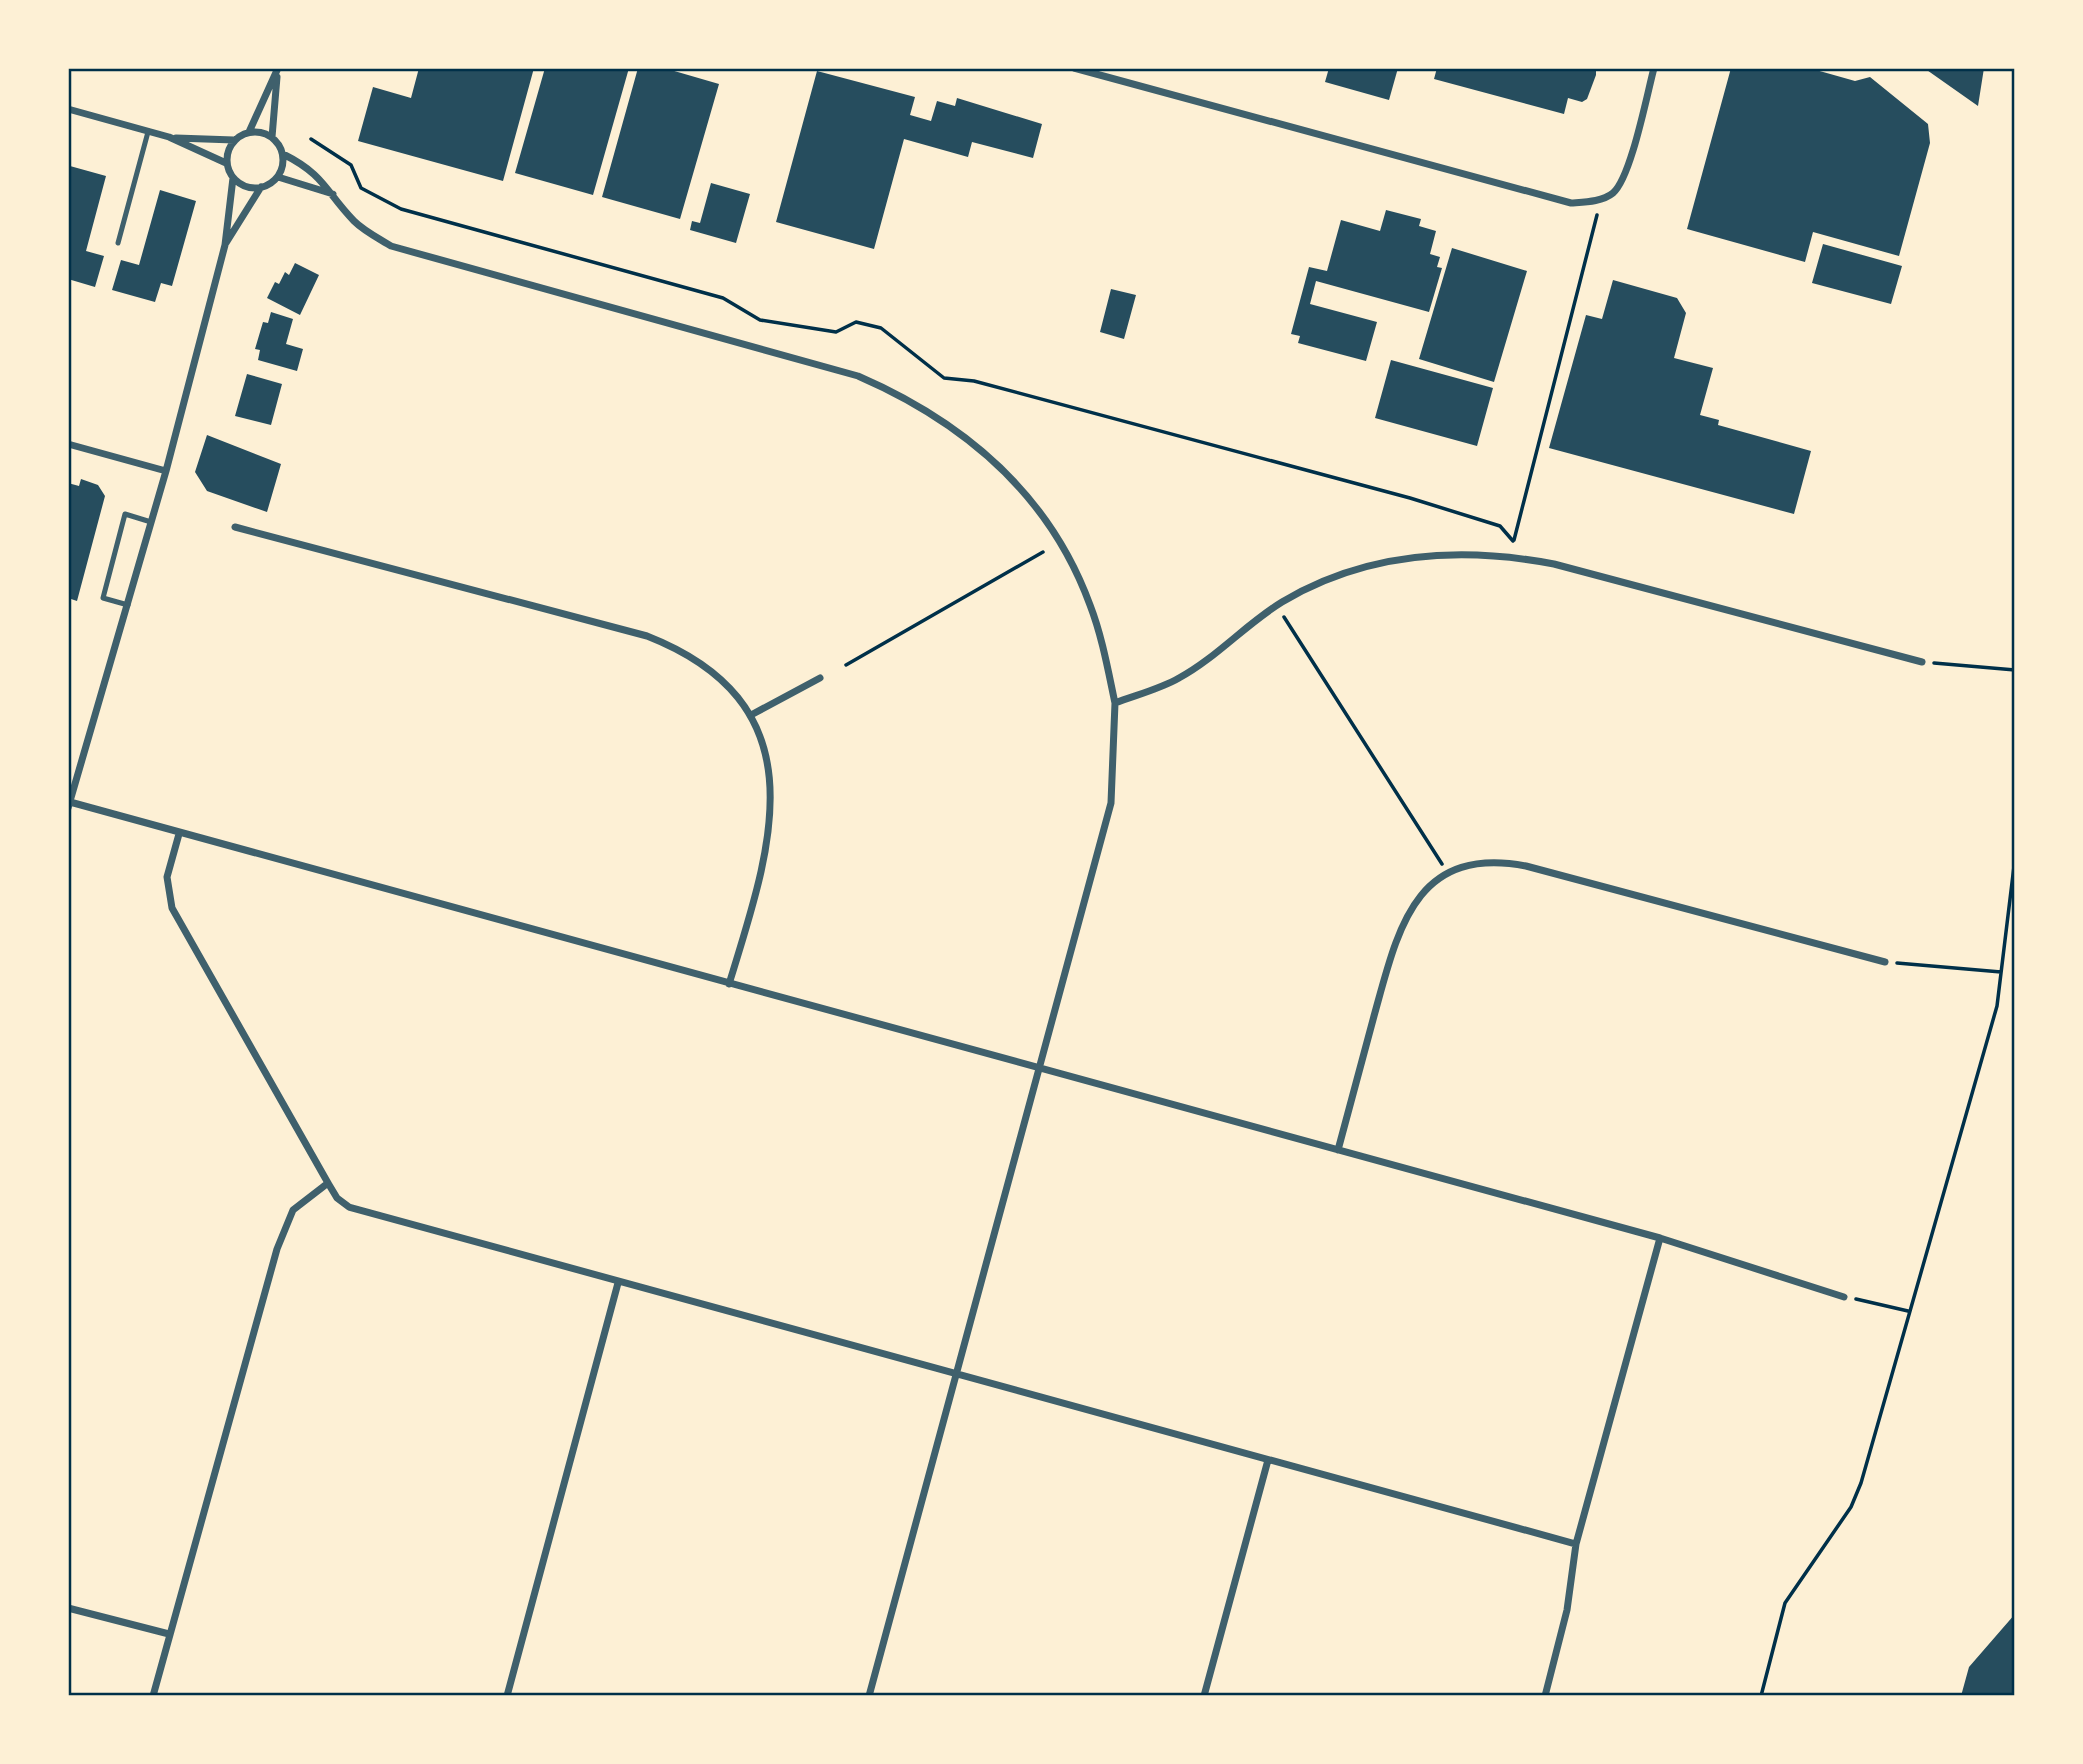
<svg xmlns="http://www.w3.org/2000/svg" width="2083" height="1764" font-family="Literata,serif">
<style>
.building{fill:#264d5e}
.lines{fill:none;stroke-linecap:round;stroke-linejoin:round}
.path{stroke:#003049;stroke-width:3.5}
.service{stroke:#3f606c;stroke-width:5}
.minor{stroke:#3f606c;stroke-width:7}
.neatline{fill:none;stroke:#003049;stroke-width:2.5}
</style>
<rect width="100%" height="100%" fill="#fdf0d5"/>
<path class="building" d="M419,68H534L503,181L358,141L373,87L411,98Z
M545,68H629L593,195L515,173Z
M638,68H664L719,84L680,219L602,197Z
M1329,68H1398L1389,100L1325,82Z
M1437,68H1596V75L1587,99L1582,102L1568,98L1564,114L1434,79Z
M1731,68H1809L1855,81L1870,77L1928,124L1930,143L1899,256L1813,232L1805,262L1687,229Z
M1924,68H1984L1978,106Z
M817,71L915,97L910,115L931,121L937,101L955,106L957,98L1042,124L1033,158L972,142L968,157L904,139L874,249L776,222Z
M70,166L106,176L86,251L104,256L95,287L68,279Z
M711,183L750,194L736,243L690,230L692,221L700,223Z
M160,190L196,201L172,286L161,283L155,302L112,290L121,260L139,265Z
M1386,210L1421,219L1419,226L1436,231L1430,254L1440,257L1437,267L1442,268L1429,312L1316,281L1310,304L1377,322L1366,361L1298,343L1300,336L1291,334L1309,267L1327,271L1341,220L1380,231Z
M1823,244L1902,266L1891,304L1812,283Z
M1452,248L1527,271L1494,382L1419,359Z
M295,263L319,275L300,315L267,298L275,282L279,284L285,272L289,275Z
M1613,280L1677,298L1686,313L1674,358L1713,368L1700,415L1719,420L1718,425L1811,451L1794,514L1549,448L1586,315L1602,319Z
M1111,289L1136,295L1124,339L1100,332Z
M271,312L293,319L286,344L303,349L297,371L258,360L260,350L255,349L263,322L268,323Z
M1391,360L1493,388L1477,446L1375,418Z
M247,374L282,384L271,425L235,416Z
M207,435L281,464L267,512L207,491L195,472Z
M81,479L98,485L105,496L77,601L68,598V483L79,486Z
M2015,1614V1696H1961L1969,1667Z"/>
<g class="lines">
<path class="path" d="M311,139L351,165L361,188L401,209L723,298L760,320L836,332L856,322L881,328L944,378L974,381L1410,498L1500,526L1513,541
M1514,540L1597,215
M1284,617L1442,864
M1934,663L2015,670
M846,665L1043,552
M1897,963L2001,972
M1856,1299L1908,1311
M1761,1696L1785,1603L1851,1507L1861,1483L1997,1006L2015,858"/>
<path class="service" d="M118,243L148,132
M128,605L103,598L125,514L151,522"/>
<path class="minor" d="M1074,68L1571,203C1585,202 1602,202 1613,193C1631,178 1647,94 1654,68
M68,109L169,137L226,163
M227 160a28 28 0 1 1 56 0a28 28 0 1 1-56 0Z
M249,132L278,68
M272,137L277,77
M176,138L234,140
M283,154C325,175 325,191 354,221C364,231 378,238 391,246L858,376C964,422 1049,493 1090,605C1102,636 1108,670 1115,703
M278,177L333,194
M226,243L261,187
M68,444L166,471
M235,527L647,636C822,705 772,845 729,984
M751,715L820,678
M70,802L1660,1238L1844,1297
M68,808L166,471L225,245L233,178
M179,834L167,877L172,908L328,1183L337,1198L349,1207L1576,1544
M1338,1150C1350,1105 1362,1060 1374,1016C1398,930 1414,845 1526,866L1885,962
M68,1608L169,1634
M153,1696L277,1249L293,1210L328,1183
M507,1696L618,1283
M869,1696L1111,803L1115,703C1136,695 1160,689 1179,678C1216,658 1246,624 1282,602C1366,552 1459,546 1554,564L1922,662
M1204,1696L1268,1460
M1545,1696L1567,1610L1576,1544L1660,1238"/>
</g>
<rect width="2083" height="1764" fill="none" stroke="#fdf0d5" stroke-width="140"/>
<rect x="70" y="70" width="1943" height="1624" class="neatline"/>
</svg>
